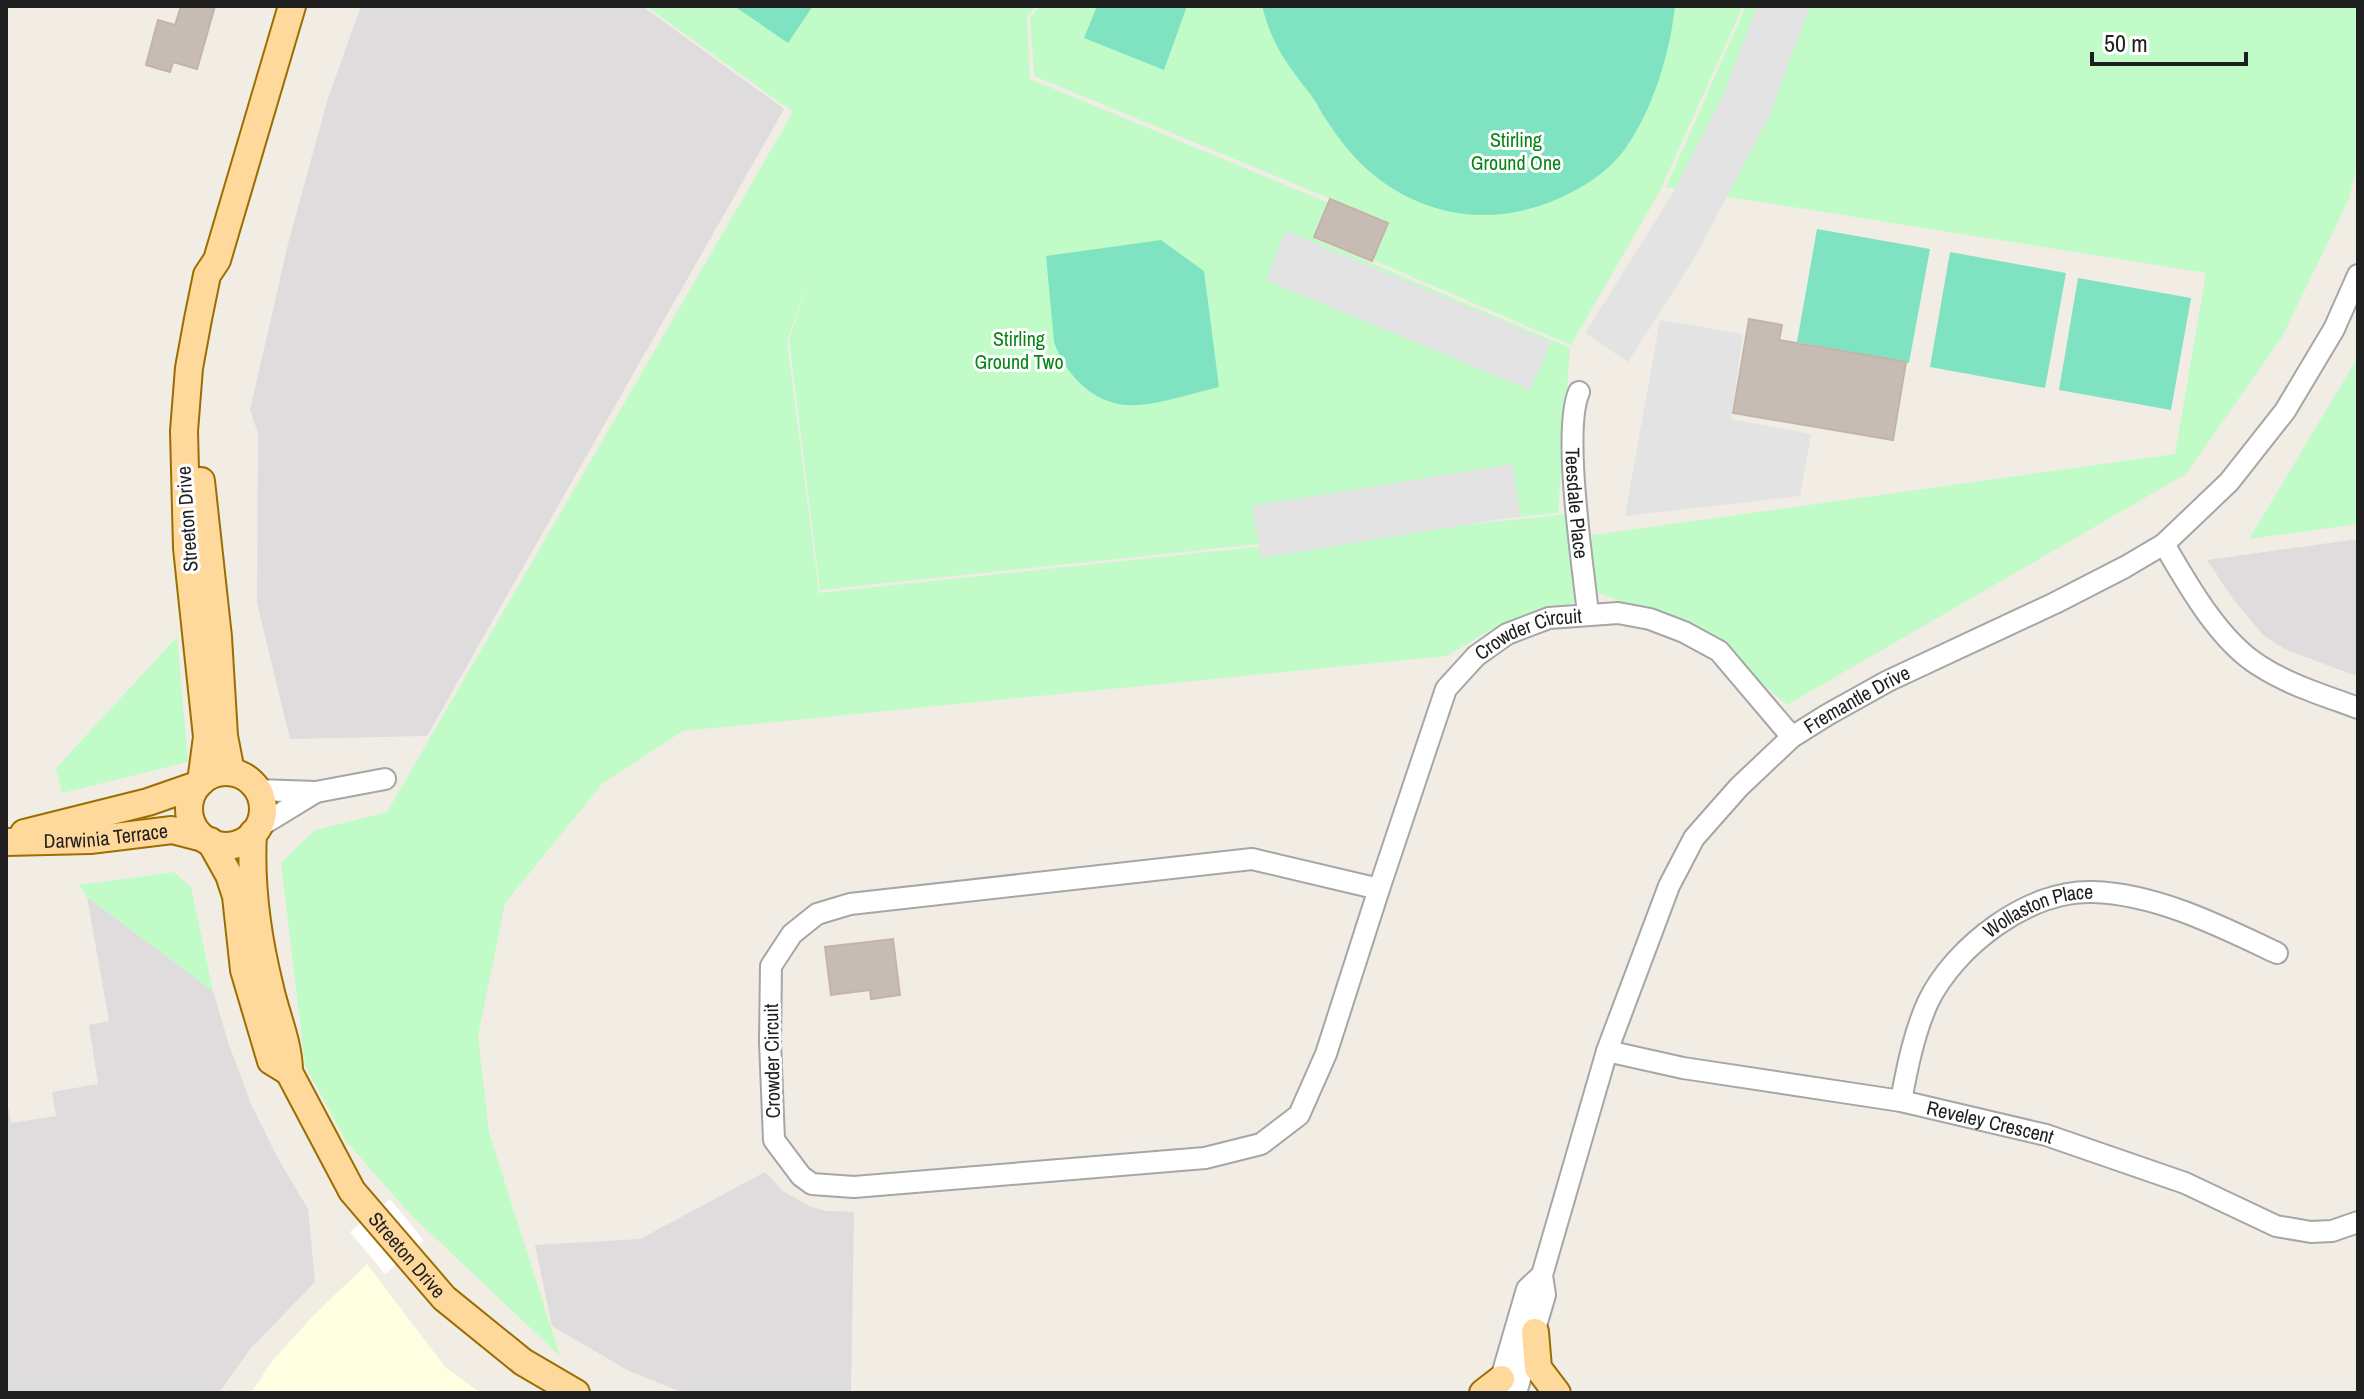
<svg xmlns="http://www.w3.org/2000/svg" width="2364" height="1399" font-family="'Archivo Narrow',sans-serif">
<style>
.residential{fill:#dedcdc}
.education{fill:#feffe0}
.park{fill:#c1fcc8}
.pitch{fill:#7fe3c1}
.parking{fill:#e3e3e3}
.pier{fill:#fff}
.building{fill:#c6bcb4;stroke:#c3b4a7;stroke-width:2}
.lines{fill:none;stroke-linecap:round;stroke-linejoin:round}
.minor-casing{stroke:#a6a6a6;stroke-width:24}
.major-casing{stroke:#9b6e00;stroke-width:30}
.minor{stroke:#fff;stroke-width:20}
.major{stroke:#ffd89c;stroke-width:26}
.labels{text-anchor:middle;stroke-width:6;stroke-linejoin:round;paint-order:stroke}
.park-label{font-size:20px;fill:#068515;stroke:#fff}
.street-label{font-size:20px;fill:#1f1f1f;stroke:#fff}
</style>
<rect width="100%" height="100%" fill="#f1ede5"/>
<path class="residential" d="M361,6H642L784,109L427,736L290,739L257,603L258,433L250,410L288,244L328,98Z
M2358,539L2356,676L2285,649L2264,636L2233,599L2207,560Z
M87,897L213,991L229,1045L251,1104L276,1155L308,1209L315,1282L251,1348L219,1393H6V1095L11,1123L56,1116L52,1092L98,1084L89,1025L109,1021Z
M765,1172L783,1191L809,1206L826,1211L854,1212L851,1393H684L629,1371L552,1326L535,1245L640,1239Z"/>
<path class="education" d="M367,1264L446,1368L481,1393H251L272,1361L313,1316Z"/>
<path class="park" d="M646,6H1036L1027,16L1030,79L1329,203L1315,239L1570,348L1558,513L820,590L789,340L810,276L787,341L819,593L1568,514L1576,602L1492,629L1447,656L683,731L603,783L505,903L478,1036L489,1132L560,1356L410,1214L345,1140L305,1065L281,863L315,830L387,812L793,112Z
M1040,6H1743L1660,191L1571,345L1373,260L1389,223L1034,76L1030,17Z
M1746,6H2358V161L2349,199L2282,337L2186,474L1787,705L1707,635L1594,591L1592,535L2175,454L2206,273L1666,187Z
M2358,357V524L2249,539Z
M177,637L188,762L62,793L56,768Z
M174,872L191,887L213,991L87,897L79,885Z"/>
<path class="pitch" d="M734,6H813L788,43Z
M1097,6H1187L1164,70L1084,38Z
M1262,6H1675C1670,53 1653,110 1625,149C1612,167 1593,181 1574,191C1508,227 1434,223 1375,176C1356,161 1340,141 1327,121C1321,113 1317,103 1311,95C1286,63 1273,47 1262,6Z
M1817,229L1930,249L1909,363L1797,342Z
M1161,240L1204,271L1219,387C1193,393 1165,403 1138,405C1098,409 1066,377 1054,342L1046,256Z
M1950,252L2066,273L2045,388L1930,367Z
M2078,278L2191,298L2171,410L2059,390Z"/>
<path class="parking" d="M1757,6H1810L1768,119L1694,259L1628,362L1585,333L1670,198L1722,98Z
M1286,231L1551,342L1530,390L1266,280Z
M1660,320L1743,334L1731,419L1811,434L1800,496L1625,516Z
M1512,464L1521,516L1261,558L1252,506Z"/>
<path class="pier" d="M390,1199L424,1241L385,1274L350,1232Z"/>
<path class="building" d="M181,6H215L197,69L173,62L170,72L146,65L158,20L175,25Z
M1330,199L1388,223L1372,261L1314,237Z
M1749,319L1782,325L1779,340L1906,362L1893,440L1733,413Z
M893,939L900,995L871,999L870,990L831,995L825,947Z"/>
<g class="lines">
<defs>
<g id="minor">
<path id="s1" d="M1579,392C1562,431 1583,565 1588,614"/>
<path d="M2164,544C2187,584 2220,642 2260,666C2289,685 2326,696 2358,708"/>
<path d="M257,790L316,792L385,779"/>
<path d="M257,828L316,792"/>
<path d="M1252,859L1379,889L1326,1054L1299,1115L1261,1144L1205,1158L854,1187L812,1184L801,1176L774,1140L770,1042L771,966L792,934L817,914L850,904Z"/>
<path id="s2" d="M1379,889L1446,689L1476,656L1507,634L1549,618L1618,613L1650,619L1684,632L1719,651L1792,737"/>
<path id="s3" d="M1607,1051L1683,1068L1901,1101L2046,1135L2185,1183L2276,1226L2311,1232L2332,1231L2358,1222"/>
<path id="s4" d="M1901,1101C1907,1068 1914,1033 1928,1002C1955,946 2030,889 2093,892C2157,894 2220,926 2277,953"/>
<path d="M1497,1392L1527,1289L1542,1275"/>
<path id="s5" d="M1516,1393L1545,1295L1542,1275L1607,1051L1669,886L1694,838L1739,787L1792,737L1827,715L1888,681L2055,603L2125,567L2164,544L2229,482L2285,411L2334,329L2358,275"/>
</g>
<g id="major">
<path d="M201,481L218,637L224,736L231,772"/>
<circle cx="226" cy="809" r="37"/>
<path d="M201,782L207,737L187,548L184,431L189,368L198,319L207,275L217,260L292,6"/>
<path d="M24,833L148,802L197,785"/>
<path id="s6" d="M253,833C250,886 257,936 270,988C276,1016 289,1043 289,1072L352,1191L444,1298L523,1362L576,1393"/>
<path d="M210,841L229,875L236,896L244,970L271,1061L289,1072"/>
<path id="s7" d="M6,842L90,840L172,830L203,838"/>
<path d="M1535,1332L1538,1368L1557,1393"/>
<path d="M1483,1393L1501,1379"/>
</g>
</defs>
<use href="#minor" class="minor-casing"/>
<use href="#major" class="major-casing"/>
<use href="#minor" class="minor"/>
<use href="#major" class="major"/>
</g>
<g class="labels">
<g class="park-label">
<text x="1516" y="147">Stirling<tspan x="1516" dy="23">Ground One</tspan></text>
<text x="1019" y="346">Stirling<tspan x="1019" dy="23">Ground Two</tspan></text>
</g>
<g class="street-label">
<text dy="7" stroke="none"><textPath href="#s1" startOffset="112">Teesdale Place</textPath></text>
<text transform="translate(187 519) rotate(-94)" y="7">Streeton Drive</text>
<text dy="7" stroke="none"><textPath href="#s2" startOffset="314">Crowder Circuit</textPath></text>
<text dy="7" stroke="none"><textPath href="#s5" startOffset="802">Fremantle Drive</textPath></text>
<text dy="7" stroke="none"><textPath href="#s7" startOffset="100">Darwinia Terrace</textPath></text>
<text dy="7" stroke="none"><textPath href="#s4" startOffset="252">Wollaston Place</textPath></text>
<text transform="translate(772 1061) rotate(-91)" y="7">Crowder Circuit</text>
<text dy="7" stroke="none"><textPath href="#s3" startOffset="390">Reveley Crescent</textPath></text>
<text dy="7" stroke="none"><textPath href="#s6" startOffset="462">Streeton Drive</textPath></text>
</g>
</g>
<rect width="2364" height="1399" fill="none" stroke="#1f1f1f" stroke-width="16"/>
<path d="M2092 52v12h154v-12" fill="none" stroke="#1f1f1f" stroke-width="4"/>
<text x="2104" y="52" font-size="24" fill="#1f1f1f" stroke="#ffffff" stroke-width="6" paint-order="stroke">50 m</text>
</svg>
